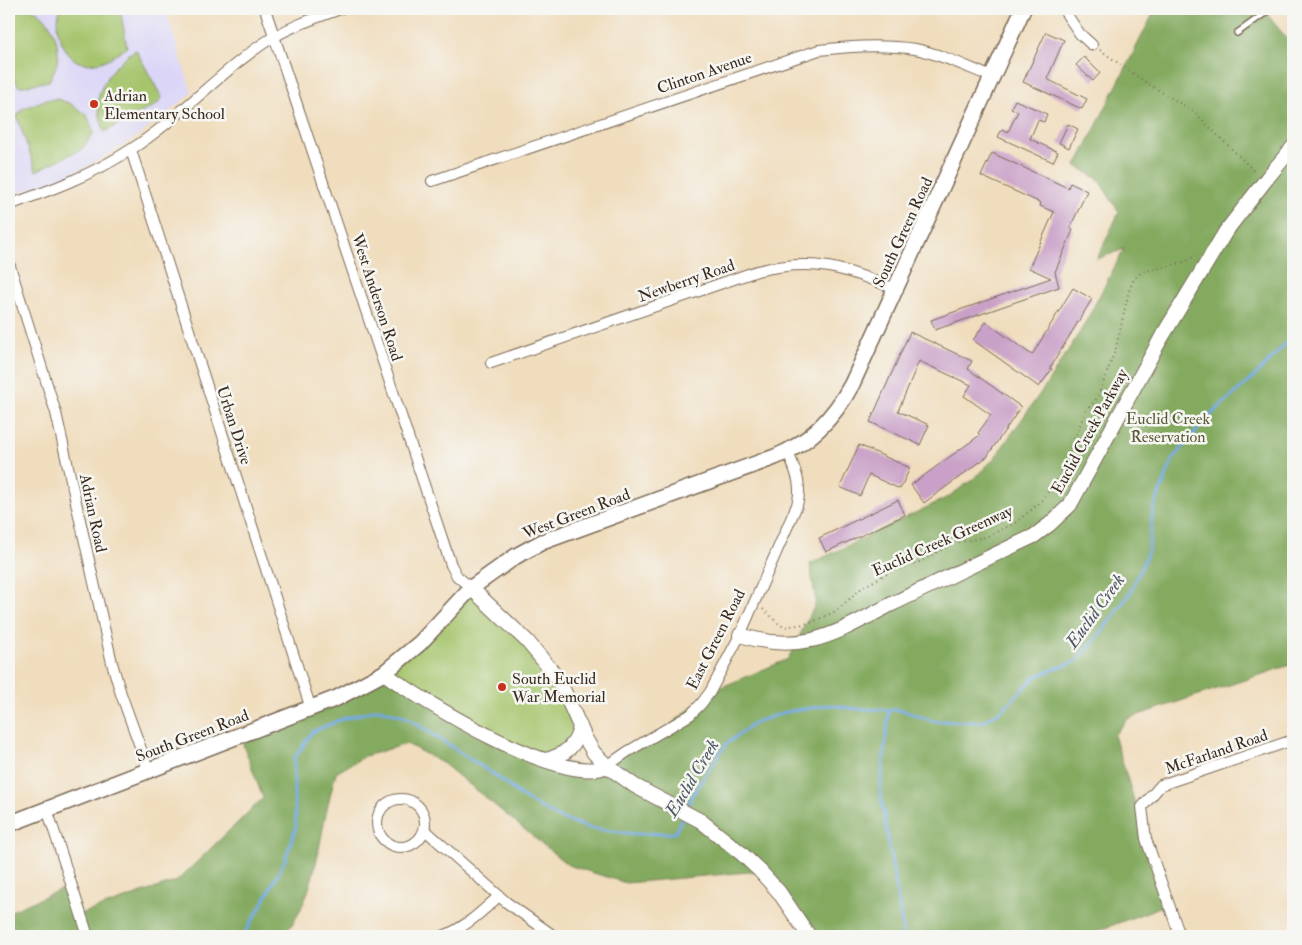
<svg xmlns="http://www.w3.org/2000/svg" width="1302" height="945" font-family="'IM FELL Double Pica',serif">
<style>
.built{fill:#dbd6f7}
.green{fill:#a6c56d;stroke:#707846}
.forest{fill:#84aa60;stroke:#606a3f}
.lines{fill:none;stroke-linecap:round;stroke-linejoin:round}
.stream{stroke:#72a9e0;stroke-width:3}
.building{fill:#c9a0c7}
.service-casing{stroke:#7a6956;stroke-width:8}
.minor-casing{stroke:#7a6956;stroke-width:12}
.tertiary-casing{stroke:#7a6956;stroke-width:16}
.secondary-casing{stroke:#7a6956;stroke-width:18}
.path{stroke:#7a6956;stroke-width:2;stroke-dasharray:1 4;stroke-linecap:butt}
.service{stroke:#fff;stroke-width:5}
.minor{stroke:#fff;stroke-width:10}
.tertiary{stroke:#fff;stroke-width:14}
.secondary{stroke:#fff;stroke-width:15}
.poi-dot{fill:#c8321e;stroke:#f6f6f2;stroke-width:2}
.labels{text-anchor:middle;stroke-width:5;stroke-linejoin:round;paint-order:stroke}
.street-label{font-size:16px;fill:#3b2a1e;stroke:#f6f6f2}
.poi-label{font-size:16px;fill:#3b2a1e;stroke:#f6f6f2;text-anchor:start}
.park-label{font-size:16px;fill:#5b5836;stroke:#f6f6f2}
.water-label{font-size:18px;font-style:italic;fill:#4e5662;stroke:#f6f6f2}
</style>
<rect width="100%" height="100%" fill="#f6f6f2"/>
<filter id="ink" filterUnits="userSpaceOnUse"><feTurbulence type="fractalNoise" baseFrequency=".02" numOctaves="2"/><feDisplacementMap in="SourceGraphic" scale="10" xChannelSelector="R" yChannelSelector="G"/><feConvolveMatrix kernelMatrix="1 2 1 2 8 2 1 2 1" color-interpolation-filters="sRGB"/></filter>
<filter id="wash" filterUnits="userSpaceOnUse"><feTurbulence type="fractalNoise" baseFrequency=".0096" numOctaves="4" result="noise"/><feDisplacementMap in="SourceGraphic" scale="20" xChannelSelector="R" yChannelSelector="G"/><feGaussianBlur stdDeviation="1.12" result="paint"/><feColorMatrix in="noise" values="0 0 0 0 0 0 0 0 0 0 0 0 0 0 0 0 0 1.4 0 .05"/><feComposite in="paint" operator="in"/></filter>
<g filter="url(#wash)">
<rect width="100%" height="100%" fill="#f0ddbd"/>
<path class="built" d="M9,9H165L192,93L135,138L93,163L57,180L9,196Z"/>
<path class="green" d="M18,9C23,9 29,8 33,10C49,15 59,40 58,55C58,65 53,73 49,81L19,87L9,70V13Z
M60,9H119L121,14L127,47C106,64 76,76 62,43C56,28 56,25 60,9Z
M136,50L162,98L156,105L104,132C102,122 97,110 98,100C100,82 120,58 136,50Z
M57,99L69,103L87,115L94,133L82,149L36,171L17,117L22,109L45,100Z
M471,588L538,653L579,736L544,760L384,673Z"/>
<path class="forest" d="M1144,9H1271L1266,13L1293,46V376L1286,382L1293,389V664L1129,718L1114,735L1146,839L1168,904L1084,936H809L760,871L626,883L568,865L444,764L407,744L365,756L336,773C332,788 328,803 325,818C317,858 311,905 283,936H9V912L71,885L81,914L177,881L263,798L240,736L384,673L514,749L594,770L660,734L710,692L788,659L816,603L810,564L948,497L972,480L993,460L1044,388L1083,327L1124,249L1097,259L1119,212L1098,179L1076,166L1153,14Z"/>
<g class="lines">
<path class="stream" d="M889,710L880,791L904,936
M687,808L692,796L726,744L756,722L786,712L829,705L857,709L902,710L933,721L982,722L1002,710L1036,676L1077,661L1095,641L1130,593L1148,552L1153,510L1173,459L1208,417L1257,374L1293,336
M243,936L264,901L285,860L296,827L294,793V759L312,732L342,719L379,709L406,717L496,776L524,798L557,817L589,828L634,834L675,833L683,816"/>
</g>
<g id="blocks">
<path class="building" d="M1046,32L1064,40L1047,79L1087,99L1082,109L1023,82Z
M1084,57L1100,73L1093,81L1076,65Z
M1015,100L1047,114L1044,122L1038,120L1030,139L1058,152L1053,162L998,137L1002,129L1008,132L1018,111L1011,108Z
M1068,124L1078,129L1069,148L1059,143Z
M992,153L1068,188L1070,183L1087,191L1070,228L1073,230L1055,272L1059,287L935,330L931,320L1051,278L1029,268L1054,212L1040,206L1041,203L981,176Z
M1073,288L1092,299L1050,368L1052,369L1039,387L973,340L986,322L1032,355Z
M910,332L972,361L968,369L1021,407L988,455V456L924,503L911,485L980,435L978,433L991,415L964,396L971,385L919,361L898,411L929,425L920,445L870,422Z
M859,445L910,468L900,489L869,475L860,496L840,487Z
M898,500L905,515L826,552L819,538Z"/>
</g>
</g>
<g filter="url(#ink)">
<use href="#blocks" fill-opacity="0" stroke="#7a6956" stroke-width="1"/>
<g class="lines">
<defs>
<path id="service" d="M1237,33L1271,9"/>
<path id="minor" d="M265,9L451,565L457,576L471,588
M1063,9L1080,34L1092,45
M131,150L311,709
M432,181L819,50C851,46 883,44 915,49C941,54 967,67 992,77
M9,205C51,190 92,175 130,150C178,120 217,74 264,43C286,28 315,18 340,9
M9,263L56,413L112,663L121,694L149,771
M491,363L757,271C814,258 843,267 895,289
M607,766L627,752L690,715L701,704L710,692L740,635L797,505C803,485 795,470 788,452
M377 823a24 24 0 1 1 48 0a24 24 0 1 1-48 0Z
M47,809L88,936
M424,829L506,902L554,936
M443,936C465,928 481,912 499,896
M1180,936L1146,839L1142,807L1161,785L1293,740"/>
<path id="tertiary" d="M471,588L527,641L552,671L564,691L585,738L594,753L607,766L635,786L701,821L741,853L760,871L779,892L809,936
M740,635C764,643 787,645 812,640C839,634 868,616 892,604C940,581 987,558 1034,536L1050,524L1070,505L1160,340L1226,231L1268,177L1293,147
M384,673C422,701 563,788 607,766
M545,760C564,756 577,746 580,726"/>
<path id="secondary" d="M9,824L337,698L384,673L420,643L471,588L516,556L542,542L775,457C810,443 835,416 852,384L1023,9"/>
</defs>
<use href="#service" class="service-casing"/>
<use href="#minor" class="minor-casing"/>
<use href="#tertiary" class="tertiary-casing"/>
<use href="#secondary" class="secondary-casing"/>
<path class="path" d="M1100,50L1148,84L1193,111L1255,172
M763,609L780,625L785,627L810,623L836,611L863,587L890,572L919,562L954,543L986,537L1015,523L1041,502L1058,478L1086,411L1098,397L1116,348L1129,291L1134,279L1142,272L1169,266L1187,261L1196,255"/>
<use href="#service" class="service"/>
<use href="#minor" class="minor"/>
<use href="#tertiary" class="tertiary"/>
<use href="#secondary" class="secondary"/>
</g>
</g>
<g class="poi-dot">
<circle cx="94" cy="104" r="5"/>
<circle cx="502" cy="687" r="5"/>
</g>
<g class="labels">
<g class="street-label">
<text transform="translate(704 72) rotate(-19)" y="6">Clinton Avenue</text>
<text transform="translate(902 232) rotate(-65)" y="6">South Green Road</text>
<text transform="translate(686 280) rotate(-19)" y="6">Newberry Road</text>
<text transform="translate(378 297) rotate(72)" y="6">West Anderson Road</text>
<text transform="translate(235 425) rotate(72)" y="6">Urban Drive</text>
<text transform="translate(1089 431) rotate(-61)" y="6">Euclid Creek Parkway</text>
<text transform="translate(94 513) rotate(78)" y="6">Adrian Road</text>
<text transform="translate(576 513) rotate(-21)" y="6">West Green Road</text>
<text transform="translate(942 540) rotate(-24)" y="6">Euclid Creek Greenway</text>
<text transform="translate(715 639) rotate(-63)" y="6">East Green Road</text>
<text transform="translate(192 735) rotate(-21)" y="6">South Green Road</text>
<text transform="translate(1216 751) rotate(-19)" y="6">McFarland Road</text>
</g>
<g class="poi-label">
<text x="104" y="101">Adrian<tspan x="104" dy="18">Elementary School</tspan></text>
<text x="512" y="684">South Euclid<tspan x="512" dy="18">War Memorial</tspan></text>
</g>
<g class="park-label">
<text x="1168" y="424">Euclid Creek<tspan x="1168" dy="18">Reservation</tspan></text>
</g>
<g class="water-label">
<text transform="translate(1095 611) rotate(-54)" y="6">Euclid Creek</text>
<text transform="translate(692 778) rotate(-59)" y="6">Euclid Creek</text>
</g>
</g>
<rect width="1302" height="945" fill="none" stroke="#f6f6f2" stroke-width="30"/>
</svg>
